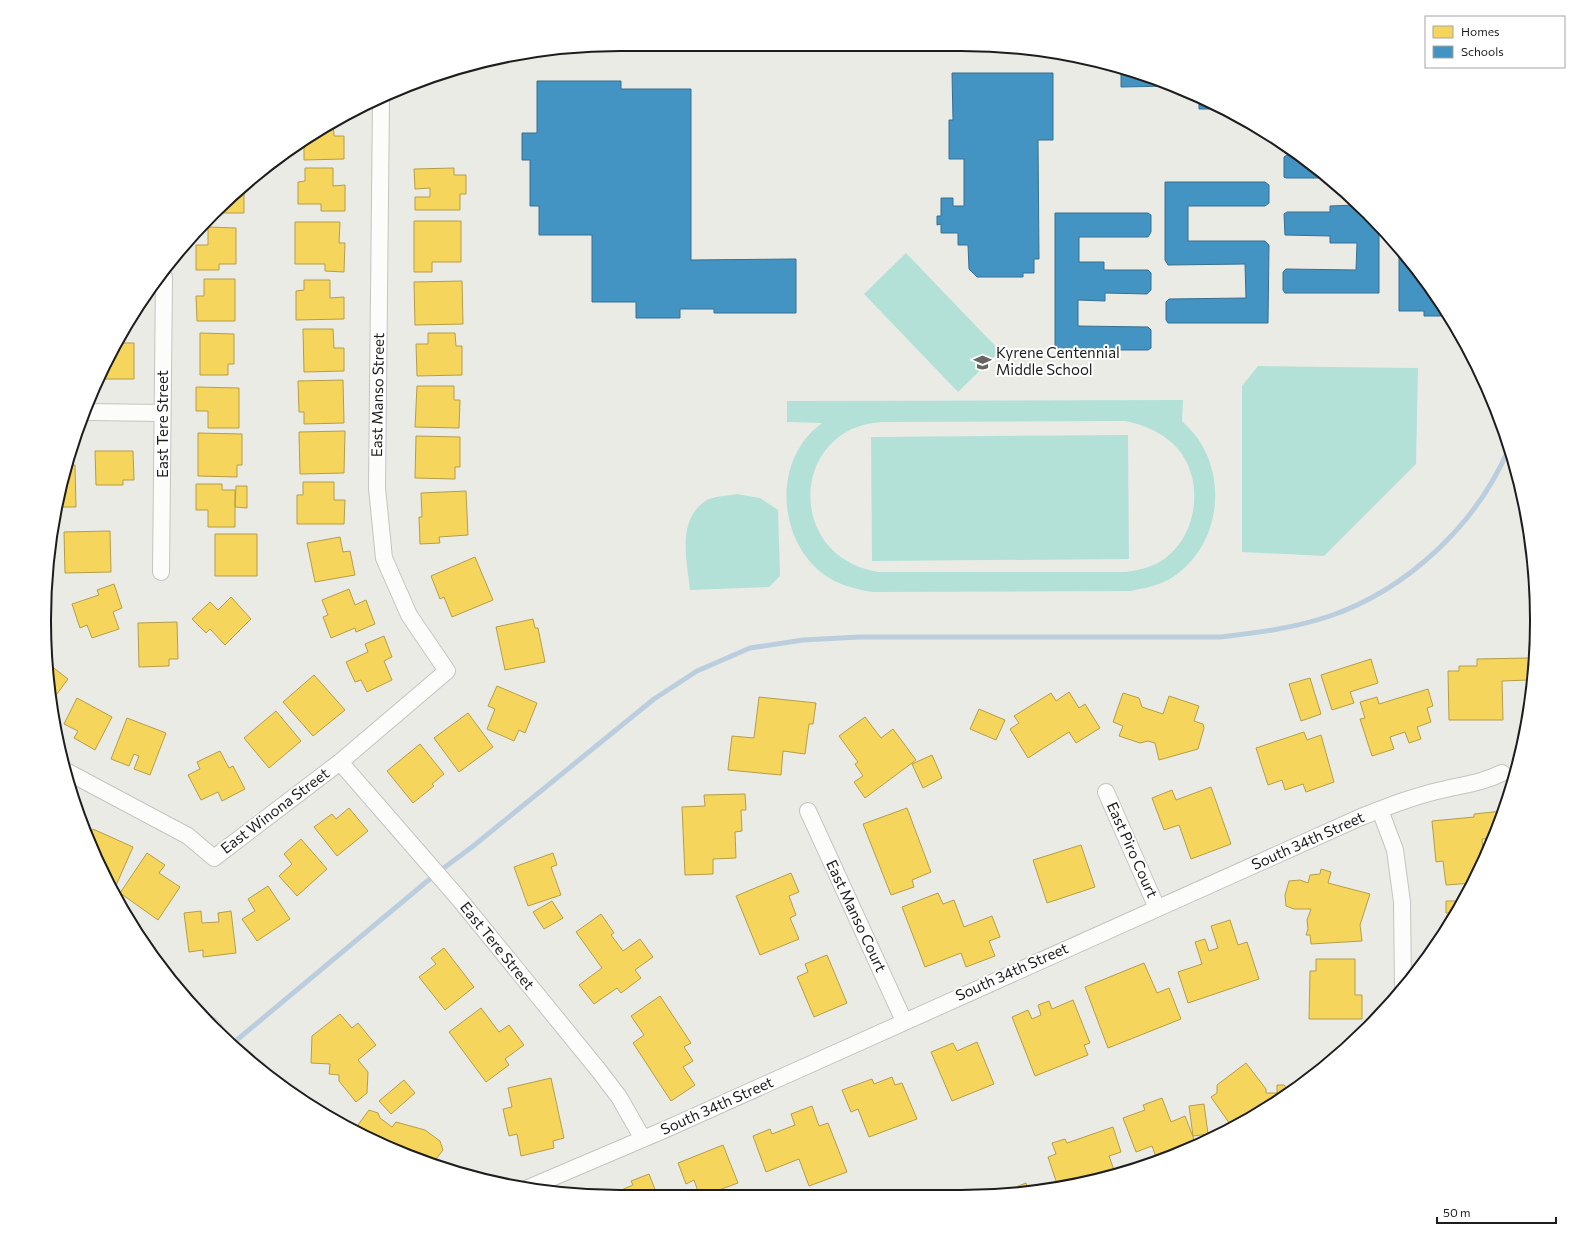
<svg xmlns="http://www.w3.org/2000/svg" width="1581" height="1241" font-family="Commissioner,sans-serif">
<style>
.pitch{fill:#b3e1d7;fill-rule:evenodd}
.homes{fill:#f6d55c;stroke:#b59e49}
.schools{fill:#4393c3;stroke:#387091}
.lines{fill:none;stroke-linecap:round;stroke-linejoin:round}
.stream{stroke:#bbcede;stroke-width:5}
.minor-casing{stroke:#c4c4c2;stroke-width:18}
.minor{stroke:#fcfcfb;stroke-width:16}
.labels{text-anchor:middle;stroke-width:4;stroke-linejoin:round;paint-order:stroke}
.poi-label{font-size:15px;fill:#1d1d1d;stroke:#fff;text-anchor:start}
.street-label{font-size:15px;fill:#1d1d1d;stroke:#fff}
.rim{fill:none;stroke:#1d1d1d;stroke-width:2}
</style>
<rect width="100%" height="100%" fill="#ebebe6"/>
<path class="pitch" d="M906,253L1000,351L958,392L864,294Z
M1258,366L1418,368L1416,464L1324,556L1242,552V386Z
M1183,400L1182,421C1190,429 1198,437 1203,447C1227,491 1215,549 1173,577C1160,586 1144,588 1130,591L872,592C853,589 832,583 817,569C776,531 775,457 822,423L787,422V401ZM1125,421C1145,425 1164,433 1178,449C1206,482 1197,541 1158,563C1148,568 1137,570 1126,572H879C784,558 790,426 883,422Z
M1128,435L1129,559L872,561L871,437Z
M737,494L760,498L778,510L780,576L769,587L690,590C687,560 676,519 707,500C714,496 728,496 737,494Z"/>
<path class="homes" d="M333,121L334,136H344V159L304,160V143Z
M305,168H333V186L345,185V211H321V204H298V182L305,181Z
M454,168V175H466V194H460V210H415V197H430V188L415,189L414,169Z
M244,189V213H213Z
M414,221H461V262H432V272H414Z
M295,222H340L339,243H345L344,272L325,271V264H295Z
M208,227L236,228V264H219V270H196V245H208Z
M204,279H235V321H197L196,296H204Z
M304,280H330V298L344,297V319L296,320V291L304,290Z
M462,281L463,324L415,325L414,282Z
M303,329H333L334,348H344V371L304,372Z
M200,333L234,334V364H228V375H200Z
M428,333H455L456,346H462V375L417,376L416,344H428Z
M117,343H134V379H102Z
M343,380L344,423L304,424V412H299L298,381Z
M417,386H454V400H460L459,428L415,427Z
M196,387L239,388V428H208V411H196Z
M345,431L344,473L300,474L299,432Z
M198,433L242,434V465H237V477L198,476Z
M416,436L460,437V467H455V479L415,478Z
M95,451H133L134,480H123V485H96Z
M66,465H75L76,507H59L64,472Z
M303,482H334V500H345L344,524H297V495H303Z
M196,484H222V490H235V527H208V510H196Z
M236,486H247V508L235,507Z
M466,491L468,535L439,537L440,543L420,544L419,517H422L421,493Z
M110,531L111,572L65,573L64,532Z
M215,534H257V576H215Z
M340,537L343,552L350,551L355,575L315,582L307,543Z
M475,557L493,600L452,617L444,597L440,599L431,576Z
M114,584L122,608L113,612L119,629L92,638L87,625L80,628L72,604L99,595L97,590Z
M349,589L355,605L366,600L375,624L356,632L355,628L331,638L323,617L328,615L322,600Z
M231,597L251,619L225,645L210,629L206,633L192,619L210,602L218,610Z
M533,619L535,628H538L545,662L505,670L496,627Z
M177,622L178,659H169V666L139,667L138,623Z
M384,636L392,657L384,661L392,680L367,692L361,680L355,682L346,662L368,652L365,644Z
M1529,658L1530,680L1502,681L1503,720H1449L1448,671H1459V666H1477V659Z
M1371,659L1378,683L1350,692L1354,703L1332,710L1321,675Z
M50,665L68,679L54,698Z
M314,675L345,710L313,736L283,702Z
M1310,678L1321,714L1301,721L1289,684Z
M497,686L537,703L525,733L519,730L514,741L487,729L495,709L488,706Z
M1428,689L1433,706L1427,708L1431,722L1417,727L1421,739L1409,743L1405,732L1390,737L1394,749L1372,756L1360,719L1365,718L1360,702L1377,697L1379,704Z
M1069,692L1079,708L1085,704L1100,728L1076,743L1069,732L1028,758L1010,729L1019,723L1014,716L1051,693L1056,701Z
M1123,693L1139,698L1142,707L1163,714L1169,696L1199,706L1194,721L1203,724L1204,728L1198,749L1159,760L1155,743L1148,741L1140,743L1119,736L1123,726L1113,722Z
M759,697L816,703L813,724H809L805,754L783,751L781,775L728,770L732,736L754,738Z
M77,698L112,717L95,750L74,738L78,731L64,724Z
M979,709L1005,720L996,740L970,729Z
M276,711L301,741L269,768L244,738Z
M468,713L493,747L459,772L434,738Z
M865,717L881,738L893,729L916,760L865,798L854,782L863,776L855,764L858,762L839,736Z
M127,718L166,733L150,775L134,769L139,756L134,754L129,766L111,759Z
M1304,732L1307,740L1321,735L1334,782L1306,792L1303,784L1285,790L1282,780L1268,785L1256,748Z
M420,744L444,774L432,784L434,786L413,803L387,771Z
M220,751L229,768L233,766L245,789L222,801L218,792L201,800L188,775L200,769L197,762Z
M932,755L942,778L923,788L912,764Z
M1211,787L1231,844L1191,859L1179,825L1164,830L1152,798L1172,790L1176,800Z
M745,794L746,810H741L742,831L735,832L736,858L713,859V874L685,875L682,807L705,806L704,795Z
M349,808L368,831L337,856L314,827L332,814L336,819Z
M907,808L931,872L912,880L914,887L891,895L863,824Z
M1502,811L1492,838L1482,839L1484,859L1481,866L1475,867L1476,879L1473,883L1446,885L1443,861L1436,862L1432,821L1474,817V814Z
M93,829L133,847L114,890L91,835Z
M301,839L327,869L297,896L279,876L292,864L284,854Z
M1081,845L1095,887L1047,903L1033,860Z
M147,853L165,865L159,873L180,887L158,920L120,893Z
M553,853L557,865L551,867L561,895L528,906L514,867Z
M1321,869L1331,872L1328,883L1370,894L1360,925L1362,941L1311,944L1310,935H1306L1308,929L1307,920L1311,909H1294L1286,906L1285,895L1289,881L1300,880L1308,883L1310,875L1320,874Z
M791,873L799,892L789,896L796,915L790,918L799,939L760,955L736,896Z
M268,886L290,919L257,941L242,919L255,911L248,899Z
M938,893L943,904L954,900L964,927L992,916L1000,937L989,941L995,956L966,967L961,953L925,967L902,907Z
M552,901L563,918L544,929L533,912Z
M1446,901H1461L1449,921V913H1446Z
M201,911L202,923L219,922L218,913L231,911L236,953L203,957V950L189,952L184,913Z
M601,914L614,933L611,935L623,951L640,939L653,957L635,970L641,978L621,993L617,988L594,1004L579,985L602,968L576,932Z
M1230,920L1238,945L1247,942L1259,979L1188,1003L1178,972L1202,964L1195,942L1205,939L1209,951L1218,948L1211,926Z
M444,948L474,987L445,1010L419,977L436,964L431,958Z
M827,955L847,1003L814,1017L797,977L808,972L805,964Z
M1316,959H1355V995H1362V1019H1309L1310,971H1316Z
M1144,963L1157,993L1169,988L1181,1019L1108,1048L1085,987Z
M660,996L691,1043L684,1047L693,1061L683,1067L695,1085L671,1101L633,1043L644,1035L631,1016Z
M1073,1000L1090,1043L1084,1045L1088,1055L1035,1076L1012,1017L1028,1010L1032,1019L1041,1015L1038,1005L1049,1001L1052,1009Z
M481,1008L499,1032L509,1025L524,1045L505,1059L509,1065L486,1082L449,1032Z
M340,1014L352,1028L358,1023L376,1045L358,1060L368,1072L367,1093L356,1102L339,1081V1075L329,1074L330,1064L311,1063L312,1036Z
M977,1042L994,1084L952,1101L931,1052L953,1043L957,1051Z
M1246,1063L1266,1089V1093H1277V1085H1284L1289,1091L1249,1120L1232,1127L1211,1097L1217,1093V1085Z
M892,1077L895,1085L902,1083L917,1119L869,1137L858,1109L851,1112L842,1090L872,1079L874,1084Z
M551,1078L564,1138L553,1141L554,1148L521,1156L517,1134L509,1136L503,1109L512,1107L508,1088Z
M404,1080L415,1093L391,1114L379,1101Z
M1162,1098L1171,1122L1185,1116L1195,1142L1156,1157L1152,1146L1136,1152L1123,1118L1145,1110L1143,1105Z
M1204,1104L1208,1134L1193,1136L1189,1106Z
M812,1106L819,1126L828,1123L847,1172L809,1186L799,1159L766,1172L753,1136L770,1129L772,1134L795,1125L791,1114Z
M369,1110L378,1113L380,1118L392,1127L396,1122L425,1130L440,1141L443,1150L436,1159L438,1165L400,1153L355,1129Z
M1113,1127L1121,1152L1109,1156L1115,1173L1057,1184L1048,1157L1056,1154L1052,1143L1065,1139L1067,1143Z
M723,1145L738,1183L700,1197L694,1180L686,1184L678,1163Z
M649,1174L658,1197L607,1196L633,1185L631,1181Z
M1026,1183L1029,1190L992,1196Z"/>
<path class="schools" d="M975,45H998L1019,49H975Z
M1121,70L1146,75L1171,86L1121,87Z
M952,73H1053V140H1038L1039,259H1034V273H1023V277H977L969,269L968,245H958V233H941V224L937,225V216H941V198H953V206H964V159H949V120H953Z
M537,81H621V89H691V260L796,259V313H714V309H680V318H636V302H592V235H539V206H530V160H522V133H537Z
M1199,99L1222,109H1199Z
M1287,155H1299L1312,163L1327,178H1286L1284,177V157Z
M1165,182H1265L1269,185V203L1265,206H1188V241H1265L1269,245L1268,323H1168L1166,320V302L1169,299L1246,298L1245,264L1168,265L1165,260Z
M1357,205L1379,226V293H1285L1283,290V272L1286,269L1356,270L1357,243H1330V236L1285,235L1284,214L1287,212H1330V206Z
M1055,213H1148L1151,215V232L1148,237H1079V262H1104V270H1148L1151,273V290L1147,294L1105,293V301L1078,300V326L1148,327L1151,330V348L1148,350H1055Z
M1399,247L1448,316H1424V311H1399Z"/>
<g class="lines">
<path class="stream" d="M1505,774L1515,776
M232,1044L437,873L472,847L654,699L697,671L750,648L803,640L859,637H1220C1257,633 1294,628 1330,616C1408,589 1477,524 1509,448"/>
<defs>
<path id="minor" d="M88,412L162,413
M161,572L164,277
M340,762L460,900L600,1072L619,1097L643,1139
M64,770L188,836L214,858L340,762L447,671L409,615L384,558L377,488L381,101
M1106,792L1157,908
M1380,810L1395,850L1402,902L1403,987
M808,811L904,1021
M210,1025L214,1029
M528,1188L664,1130L1361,817C1389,806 1417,795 1446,789C1467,784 1481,783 1502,773"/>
</defs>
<use href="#minor" class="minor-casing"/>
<use href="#minor" class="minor"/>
</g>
<defs>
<symbol id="school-bare" viewBox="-9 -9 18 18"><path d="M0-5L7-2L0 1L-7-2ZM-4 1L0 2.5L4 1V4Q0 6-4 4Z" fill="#656563" stroke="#fff" stroke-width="2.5" paint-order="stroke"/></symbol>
</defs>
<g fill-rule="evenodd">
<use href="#school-bare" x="970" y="350" width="25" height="25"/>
</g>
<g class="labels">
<g class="poi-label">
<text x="996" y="358">Kyrene Centennial<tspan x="996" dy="17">Middle School</tspan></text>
</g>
<g class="street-label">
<text transform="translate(378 395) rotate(-89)" y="5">East Manso Street</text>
<text transform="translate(163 424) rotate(-90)" y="5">East Tere Street</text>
<text transform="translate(275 811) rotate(-37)" y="5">East Winona Street</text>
<text transform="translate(1308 841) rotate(-24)" y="5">South 34th Street</text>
<text transform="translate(1132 850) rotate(66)" y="5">East Piro Court</text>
<text transform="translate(856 916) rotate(65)" y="5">East Manso Court</text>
<text transform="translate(497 946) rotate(51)" y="5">East Tere Street</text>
<text transform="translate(1012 972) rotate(-24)" y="5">South 34th Street</text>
<text transform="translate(717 1106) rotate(-24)" y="5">South 34th Street</text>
</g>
</g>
<path d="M0 0H1581V1241H0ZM620 51H961A569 569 0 0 1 1530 620V621A569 569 0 0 1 961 1190H620A569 569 0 0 1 51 621V620A569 569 0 0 1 620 51Z" fill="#fff" fill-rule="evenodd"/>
<path class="rim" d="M620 51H961A569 569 0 0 1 1530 620V621A569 569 0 0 1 961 1190H620A569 569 0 0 1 51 621V620A569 569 0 0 1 620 51Z"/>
<rect x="1425" y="16" width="140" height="52" fill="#ffffff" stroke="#a5a5a5"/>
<rect x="1433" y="26" width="20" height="12" fill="#f6d55c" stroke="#a5a5a5"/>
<text x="1461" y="36" font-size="12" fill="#1d1d1d">Homes</text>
<rect x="1433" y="46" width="20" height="12" fill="#4393c3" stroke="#a5a5a5"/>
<text x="1461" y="56" font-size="12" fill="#1d1d1d">Schools</text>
<path d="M1437 1217v6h119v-6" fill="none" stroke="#1d1d1d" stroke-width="2"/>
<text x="1443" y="1217" font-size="12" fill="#1d1d1d" stroke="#ffffff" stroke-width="3" paint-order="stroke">50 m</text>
</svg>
